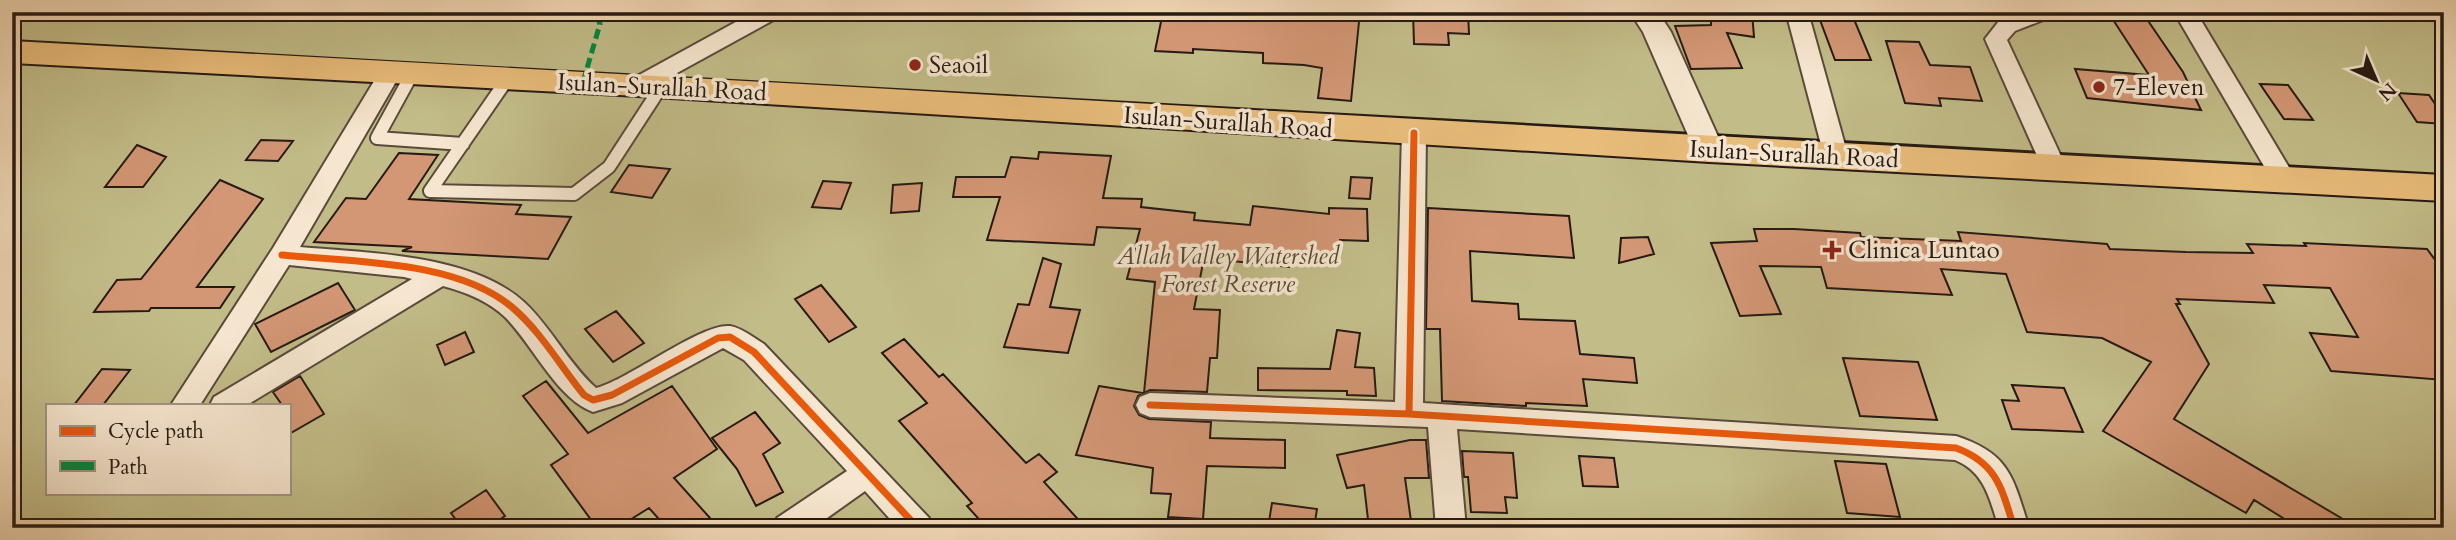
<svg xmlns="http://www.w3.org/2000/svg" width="2456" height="540" font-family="Cardo,serif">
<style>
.green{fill:#c2bc88;stroke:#746b4e;stroke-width:2;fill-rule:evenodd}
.building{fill:#d39775;stroke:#261a13;stroke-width:2}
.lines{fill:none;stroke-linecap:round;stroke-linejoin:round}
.service-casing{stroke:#594a3c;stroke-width:16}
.minor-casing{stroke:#594a3c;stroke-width:4}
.tertiary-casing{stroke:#594a3c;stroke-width:4}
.trunk-casing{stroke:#261a13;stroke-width:4}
.service{stroke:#f6e6cf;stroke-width:12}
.minor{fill:#f6e6cf;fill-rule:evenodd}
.tertiary{fill:#f6e6cf;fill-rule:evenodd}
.trunk{fill:#e8bc7a;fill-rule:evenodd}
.quiet{stroke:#00873e;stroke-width:5;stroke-dasharray:10 5;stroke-linecap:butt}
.cycleway-casing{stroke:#f6e6cf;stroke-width:11}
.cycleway{stroke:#e8590c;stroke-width:7}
.poi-dot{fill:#8f2418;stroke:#f6e6cf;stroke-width:2.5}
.labels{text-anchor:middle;stroke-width:7;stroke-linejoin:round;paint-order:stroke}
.poi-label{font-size:24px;fill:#261a13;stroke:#f6e6cf;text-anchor:start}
.street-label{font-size:24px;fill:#261a13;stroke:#f6e6cf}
.park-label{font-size:24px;font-style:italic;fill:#554b36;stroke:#f6e6cf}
</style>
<rect width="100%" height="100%" fill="#f1d8b5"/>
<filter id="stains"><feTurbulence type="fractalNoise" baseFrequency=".00286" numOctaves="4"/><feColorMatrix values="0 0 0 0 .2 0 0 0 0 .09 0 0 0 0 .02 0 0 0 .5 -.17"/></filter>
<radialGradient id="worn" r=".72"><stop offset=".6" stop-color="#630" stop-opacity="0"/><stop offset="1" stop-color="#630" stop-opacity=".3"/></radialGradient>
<path class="green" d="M12,12H2444V528H12ZM47,405H289V493H47Z"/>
<path class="building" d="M1163,12H1360L1351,101L1318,98L1322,68L1304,65L1263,63V53L1193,49V53L1155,51Z
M1413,12H1468L1469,34L1448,33L1449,45L1414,44Z
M1711,12H1752L1754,37L1727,33L1742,68L1691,69L1675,26L1711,25Z
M1817,12H1851L1871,60H1835Z
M2108,12H2142L2183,72L2201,110L2087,98L2075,69L2149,75Z
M1886,41L1919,42L1930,65L1970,67L1982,101L1939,98L1941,106L1905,103Z
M2260,84L2288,85L2313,120L2284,119Z
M2398,93L2429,95L2444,117V124L2417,122Z
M261,140L293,141L278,161L246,160Z
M137,145L166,157L143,187H105Z
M1039,152L1111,156L1103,198L1142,199L1141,207L1195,213L1194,220L1250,225L1253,206L1329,214V208L1367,209L1368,241L1340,240V253L1292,252L1289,267L1204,258L1194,309L1220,310L1217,358H1210L1207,392L1150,390L1144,393L1155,282L1127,279L1140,229L1097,227L1094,245L987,240L1000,197H953L956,177H1005L1011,157L1038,159Z
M399,153L438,155L409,199L521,205L516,214L571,217L548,259L402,251L412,247L314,242L346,198L366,199Z
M629,165L670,169L652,198L611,192Z
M1351,177L1372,178L1370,199L1349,198Z
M220,180L263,199L197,287H234L220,308H151L149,311L94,312L117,280L141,279Z
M823,181L851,183L841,209L812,207Z
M922,183L919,211L891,213L893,185Z
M1428,208L1569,216L1574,258L1470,251L1472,301L1518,304L1519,319L1575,321L1580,354L1634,358L1637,383L1583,379L1587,406L1526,403V406L1442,401L1440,329H1426Z
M1754,229H1794L1860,233L1861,237L1961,241L1958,232L2107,244L2110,249L2186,252L2253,253L2247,244L2306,246L2304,243L2427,249L2444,272V380L2331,371L2310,333L2358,337L2330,288L2264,285L2274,303L2177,299L2180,304H2176L2209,364L2174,419L2358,528H2299L2254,500L2246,513L2103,431L2151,362L2102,338L2027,332L2006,274L1941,269L1952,295L1827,288L1821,267L1760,266L1781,314L1740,316L1711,243L1757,241Z
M1648,237L1654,254L1619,263L1621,238Z
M1043,258L1061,264L1050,307L1080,310L1068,353L1004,347L1018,304L1029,305Z
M338,283L355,310L271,352L255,324Z
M821,285L856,327L829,342L795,299Z
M616,311L644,343L613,362L585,329Z
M1337,330L1360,333L1355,367L1374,368L1376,396L1347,395V391L1258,390V368L1330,369Z
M465,332L474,352L445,365L437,345Z
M904,339L939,377L943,374L1026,463L1039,454L1057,472L1044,482L1086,528H987L967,506L972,503L899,421L927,403L882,353Z
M1843,358L1918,362L1937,420L1860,416Z
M102,369L130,370L103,405H74Z
M300,376L324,414L289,434V405H282L273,392Z
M546,381L588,433L672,386L717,449L674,478L719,528H667L649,508L617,528H597L551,465L568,454L523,396Z
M2012,385L2064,388L2083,432L2012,429L2002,400L2019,401Z
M1099,386L1143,393L1138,396L1134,406L1139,415L1149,419L1211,422L1210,438L1285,440V468L1207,466L1203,519L1168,517L1171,494L1151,493L1153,468L1076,455Z
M755,412L780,443L763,454L783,492L756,506L737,469L712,438Z
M1410,440H1426L1429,478H1405L1412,528H1369L1364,485L1347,488L1337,455Z
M1462,451L1513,453L1517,498L1505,497L1507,513L1471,512L1468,477H1464Z
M1579,456L1614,458L1618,487L1583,486Z
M1835,461L1886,464L1900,517L1847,513Z
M486,490L505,516L487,528H462L451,513Z
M1272,503L1317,509L1314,528H1268Z"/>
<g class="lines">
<defs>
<path id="service" d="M412,74L377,138L463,144
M508,78L430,191L574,194L609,167L661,87"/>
<path id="minor" d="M754,12H782L779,17L646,90L638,93L630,90L626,85L630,80Z
M1786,12H1808L1848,156L1845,162L1836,164L1827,162L1824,156Z
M2022,12H2054L2051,17L2015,31L2007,40L2066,167L2063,173L2054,176L2045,173L2042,167L1985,39L1999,21Z
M2174,12H2196L2296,179L2293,185L2284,188L2275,185Z
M390,65L398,68L401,73L300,247C368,253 471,254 524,302C551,327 568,363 596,388C630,379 701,323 730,326C742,328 754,338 764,344L929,518L933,528H898L865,491L813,528H773L777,518L847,471L744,360L723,348L622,403L593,412C557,399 533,345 505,317C488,301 466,292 443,286L247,405H210L214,397L412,279L404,277L289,265L200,405H171L273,248L382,68Z
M1414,125L1422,127L1426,133L1423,403L1956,436C2010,454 2013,477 2029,528H1999C1990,500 1985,472 1955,460L1457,429L1466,528H1436L1428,427L1150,417L1140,413L1136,405L1140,397L1150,393L1395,402L1402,133L1406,127Z"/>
<path id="tertiary" d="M1630,12H1658L1671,32L1724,150L1720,158L1709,161L1698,158L1643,32Z"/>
<path id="trunk" d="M12,41C823,83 1633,134 2444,175V201L1709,162L638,96L12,63Z"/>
</defs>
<use href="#service" class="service-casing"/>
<use href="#minor" class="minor-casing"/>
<use href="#tertiary" class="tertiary-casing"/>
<use href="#trunk" class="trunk-casing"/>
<use href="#service" class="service"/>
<use href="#minor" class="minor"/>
<use href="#tertiary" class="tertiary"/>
<use href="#trunk" class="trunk"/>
<path class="quiet" d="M583,82L600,24L595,12"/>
<defs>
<path id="cycleway" d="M282,255C351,262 458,260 513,308C541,332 561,367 584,395L593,400L612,395L718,338L730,337L754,352L918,528
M1150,405L1409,414L1956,448C1997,463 2002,489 2014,528
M1409,414L1414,133"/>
</defs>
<use href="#cycleway" class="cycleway-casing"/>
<use href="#cycleway" class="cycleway"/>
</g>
<g class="poi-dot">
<circle cx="915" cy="65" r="7"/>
<circle cx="2099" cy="87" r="7"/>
<path d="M1828.5 239.5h7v7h7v7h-7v7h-7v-7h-7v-7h7z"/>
</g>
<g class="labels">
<g class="poi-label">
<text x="929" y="73">Seaoil</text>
<text x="2113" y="95">7-Eleven</text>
<text x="1848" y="258">Clinica Luntao</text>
</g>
<g class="street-label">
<text transform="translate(662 87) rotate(3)" y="8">Isulan-Surallah Road</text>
<text transform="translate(1228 122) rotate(4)" y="8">Isulan-Surallah Road</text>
<text transform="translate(1794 154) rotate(3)" y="8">Isulan-Surallah Road</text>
</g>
<g class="park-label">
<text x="1228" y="264">Allah Valley Watershed<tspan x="1228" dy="28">Forest Reserve</tspan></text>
</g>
</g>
<rect width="2456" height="540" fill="none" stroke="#f1d8b5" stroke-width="42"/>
<rect x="14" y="14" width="2428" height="512" fill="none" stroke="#261a13" stroke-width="3.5"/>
<rect x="21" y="21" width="2414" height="498" fill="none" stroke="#261a13" stroke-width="2"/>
<rect x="46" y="404" width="245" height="91" fill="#f6e6cf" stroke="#a39484" stroke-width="2"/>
<rect x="60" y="426" width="35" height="10" fill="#e8590c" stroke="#a39484" stroke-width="2"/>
<text x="108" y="438" font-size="21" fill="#261a13">Cycle path</text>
<rect x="60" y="461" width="35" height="10" fill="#00873e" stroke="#a39484" stroke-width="2"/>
<text x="108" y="474" font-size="21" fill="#261a13">Path</text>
<g transform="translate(2376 80) rotate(136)" stroke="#f6e6cf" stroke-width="5" paint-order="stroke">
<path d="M0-5L12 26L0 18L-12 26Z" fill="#261a13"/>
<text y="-10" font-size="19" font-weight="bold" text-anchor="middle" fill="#261a13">N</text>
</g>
<rect width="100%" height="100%" filter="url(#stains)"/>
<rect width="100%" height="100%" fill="url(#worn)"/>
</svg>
